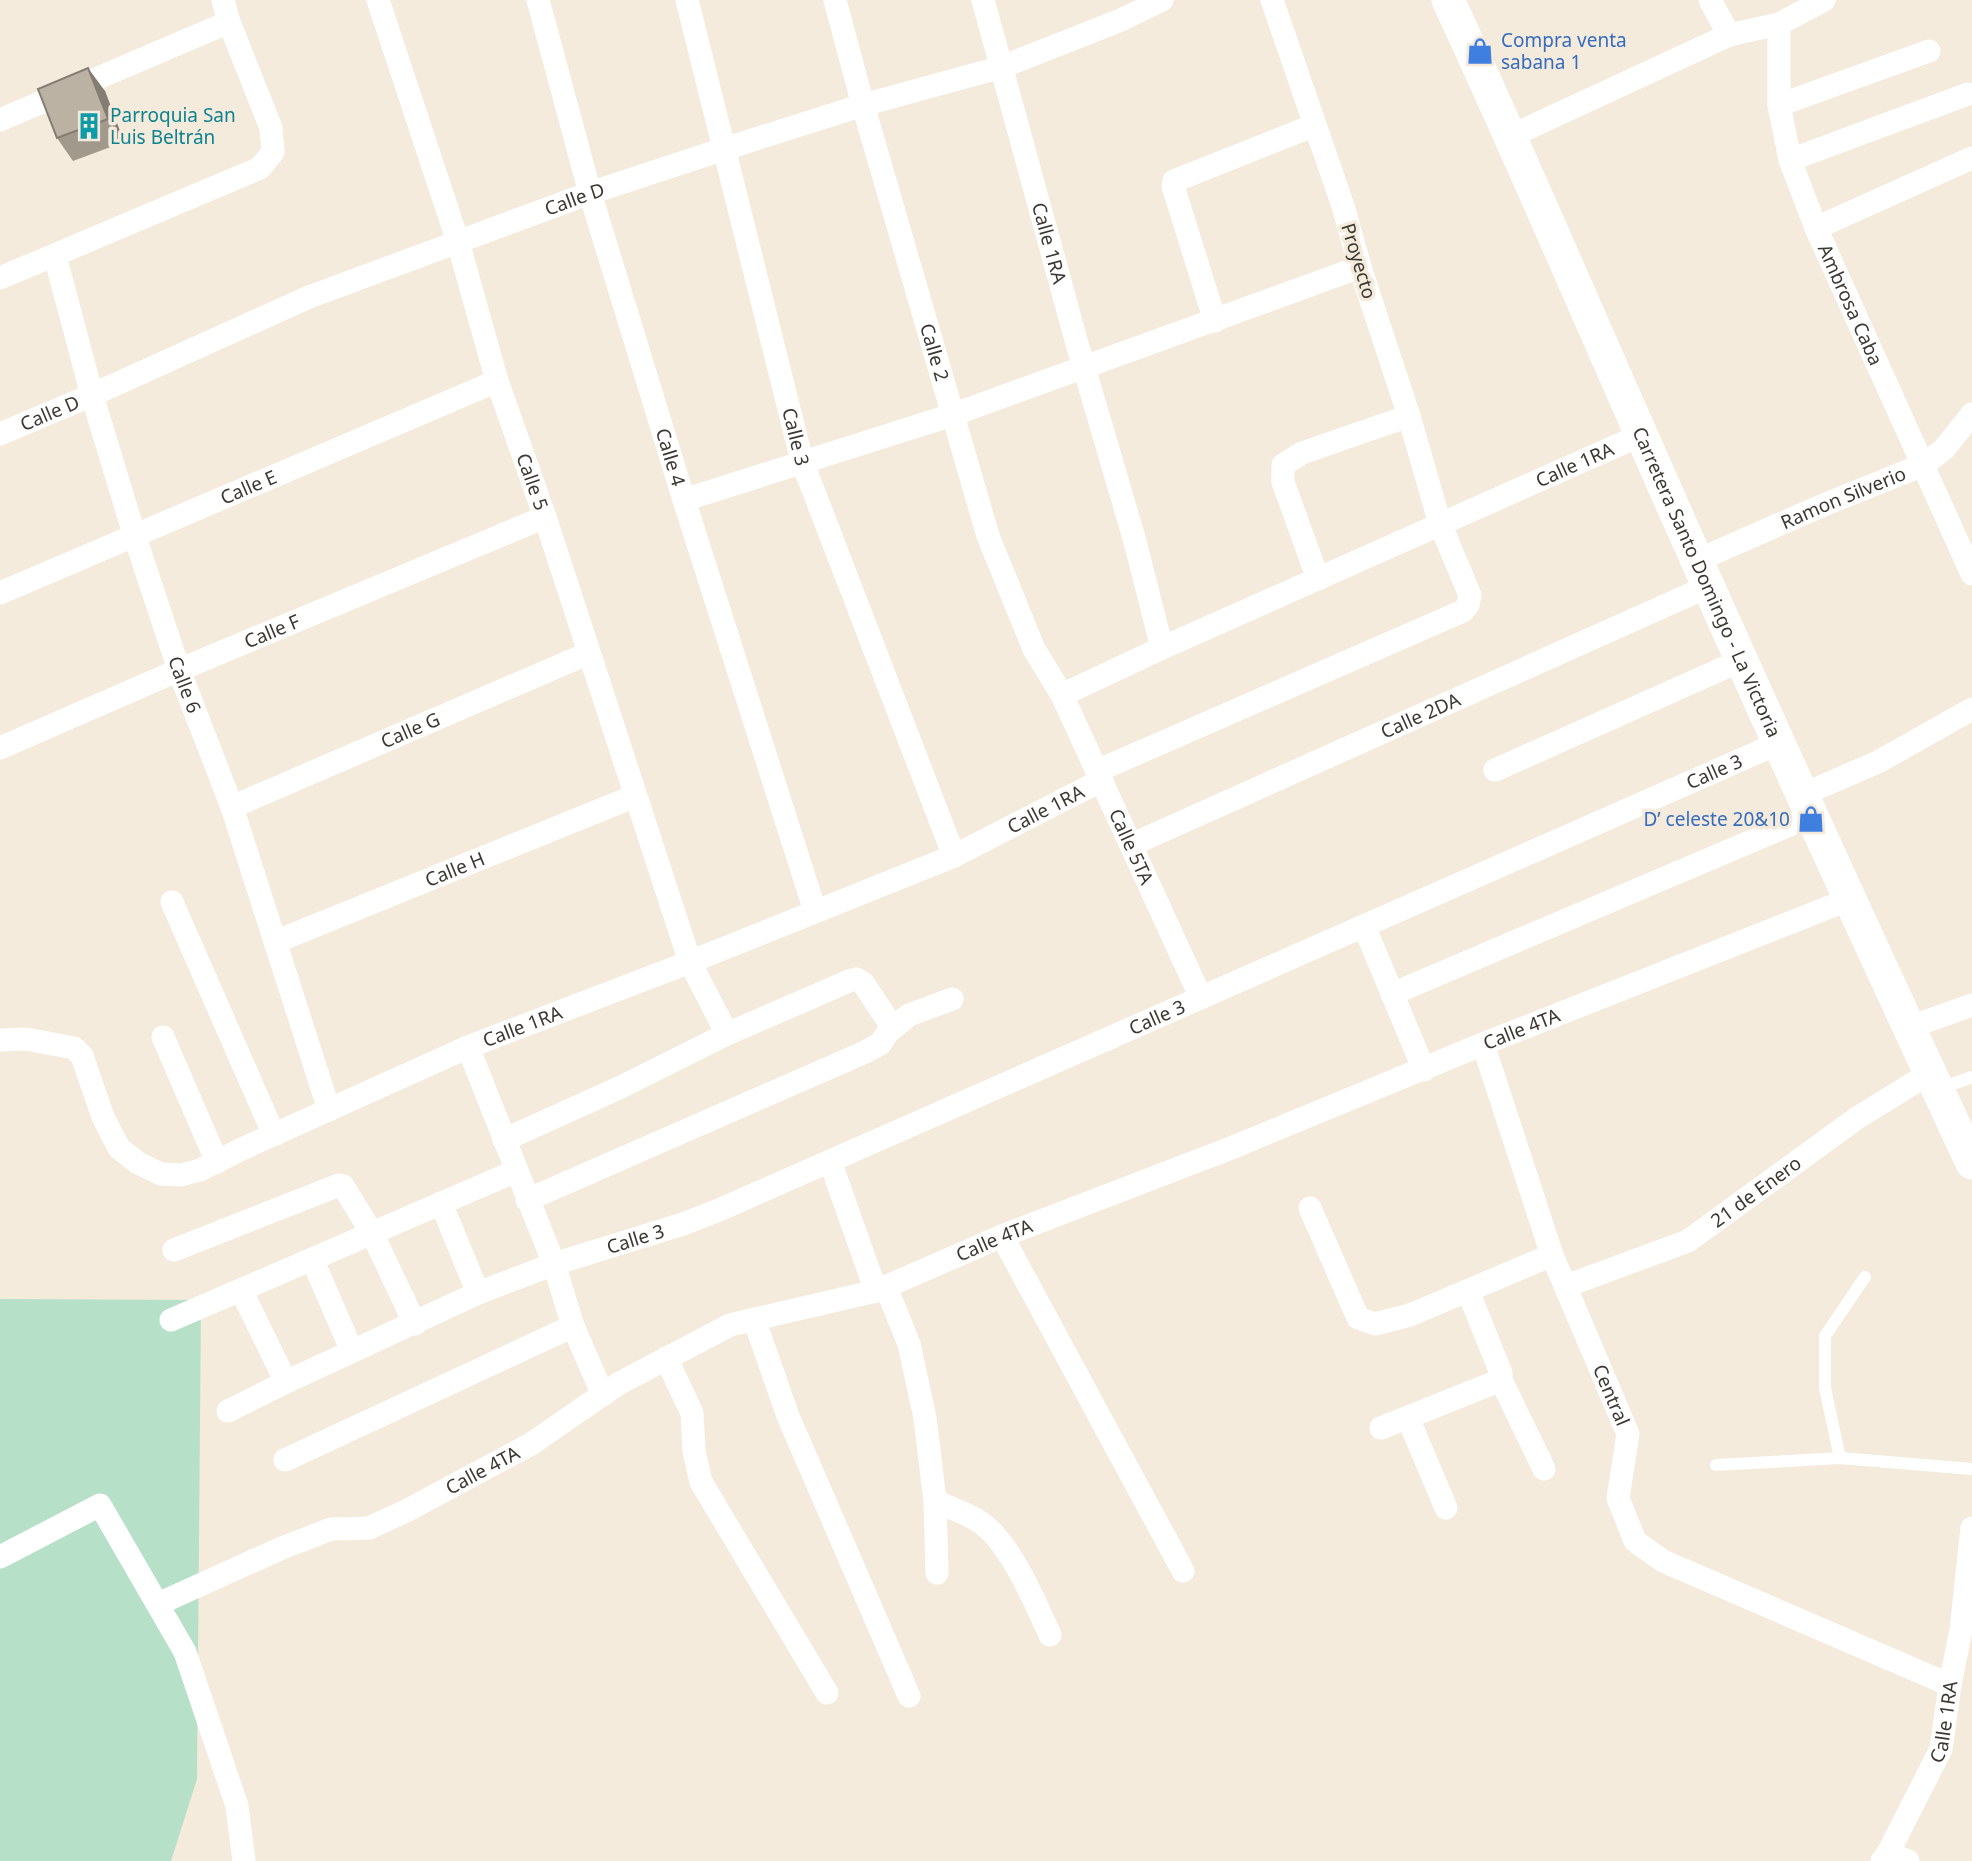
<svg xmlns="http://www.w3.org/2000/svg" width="1972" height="1861" font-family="'Noto Sans',sans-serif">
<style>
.green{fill:#b6e0c8}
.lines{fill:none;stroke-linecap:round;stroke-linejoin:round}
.lane{stroke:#fff;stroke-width:12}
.street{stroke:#fff;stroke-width:23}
.secondary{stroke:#fff;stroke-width:33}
.wall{fill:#a2998d}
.shaded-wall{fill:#847d73}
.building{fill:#bcb2a4;stroke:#847d73;stroke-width:2}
.labels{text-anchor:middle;stroke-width:7;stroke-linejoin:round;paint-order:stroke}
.shop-label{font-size:19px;fill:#366cbe;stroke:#f5ebdc;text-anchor:start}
.culture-label{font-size:19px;fill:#0d838f;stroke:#f5ebdc;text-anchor:start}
.street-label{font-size:19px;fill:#3b3832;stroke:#f5ebdc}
</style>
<rect width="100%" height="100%" fill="#f5ebdc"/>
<path class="green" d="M0,1299L201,1300L197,1779L171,1861H0Z"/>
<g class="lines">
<path class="lane" d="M1939,1089L1972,1077
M1840,1458L1825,1388V1336L1865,1277
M1716,1465L1840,1458L1972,1469"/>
<g class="street">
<path id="s1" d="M378,0L458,242L497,381L545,517L690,962L727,1034"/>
<path id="s2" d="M538,0L590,193L684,500L815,911"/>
<path id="s3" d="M687,0L802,461L954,856"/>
<path id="s4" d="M835,0L863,105L988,536L1034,649L1062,695L1201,998"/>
<path id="s5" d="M983,0L1076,340L1134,538L1162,648"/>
<path d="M1710,0L1729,35"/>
<path id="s6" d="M1779,24V105L1790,160L1816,228L1972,574"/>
<path d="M1779,105L1929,51"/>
<path d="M0,120L229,22"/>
<path d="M1511,136L1729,35L1779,24L1824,0"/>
<path d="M1790,160L1968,94"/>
<path d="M1816,228L1972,158"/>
<path id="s7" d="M55,256L92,395L134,534L179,670L232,807L329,1110"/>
<path d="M0,278L260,168L273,152L271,128L229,22L223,0"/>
<path d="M1215,321L1173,186L1174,181L1315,125"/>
<path id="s8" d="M0,434L92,395L309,297L590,193L724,149L863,105L1002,67L1121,20L1162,0"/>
<path d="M684,500L952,415L1360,267"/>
<path id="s9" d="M1698,560L1826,504L1923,465L1944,449L1972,414"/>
<path d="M1318,579L1283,482V465L1302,453L1409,416"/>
<path id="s10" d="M0,593L497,381"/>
<path id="s11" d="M1062,695L1162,648L1641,435"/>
<path id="s12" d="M0,748L179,670L545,517"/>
<path d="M1495,770L1742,660"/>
<path d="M1097,771L1463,611L1468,605L1470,595L1440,524L1409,416L1360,267L1343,206L1272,0"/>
<path d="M1804,794L1878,762L1972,709"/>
<path id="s13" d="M232,807L589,653"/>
<path id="s14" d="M1131,845L1709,586"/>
<path d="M172,902L274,1135"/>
<path d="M1364,926L1424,1070"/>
<path id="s15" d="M275,942L635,796"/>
<path d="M1392,994L1813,815"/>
<path d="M1910,1027L1972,1005"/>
<path d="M163,1037L217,1162"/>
<path id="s16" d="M0,1040L26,1039L74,1048L82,1056L103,1117L119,1148L138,1163L161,1174L181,1175L200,1170L244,1148L468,1047L690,962L954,856L1102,780"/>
<path id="s17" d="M1483,1044L1552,1255L1628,1434L1618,1498L1635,1541L1663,1561L1950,1685"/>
<path d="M468,1047L554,1264L573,1326L603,1395"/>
<path d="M504,1140L621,1087L727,1034L849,981L856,979L863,983L893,1028"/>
<path d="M830,1161L876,1291"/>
<path d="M527,1200L863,1053L880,1044L888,1032L909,1015L952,999"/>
<path d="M441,1203L478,1293"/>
<path d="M1310,1208L1358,1318L1375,1324L1410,1315L1552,1255"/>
<path d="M1002,1236L1183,1571"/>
<path d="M174,1250L339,1185L343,1186L372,1233L415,1324"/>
<path d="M312,1259L352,1351"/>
<path id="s18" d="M1566,1286L1688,1241L1857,1118L1930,1073"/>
<path d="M886,1287L909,1344L925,1418L935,1501L937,1573"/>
<path d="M241,1290L286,1382"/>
<path d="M754,1319L788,1416L909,1696"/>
<path d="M171,1320L516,1171"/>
<path d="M666,1358L692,1413L694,1451L701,1482L827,1693"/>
<path d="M1501,1380L1544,1469"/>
<path id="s19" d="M228,1411L286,1382L478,1293L554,1264L683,1224L719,1210L1779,743"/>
<path d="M1408,1418L1446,1508"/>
<path d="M1381,1428L1501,1380V1373L1468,1291"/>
<path d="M285,1460L573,1326"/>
<path d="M935,1501C950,1508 967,1513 980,1522C1010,1542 1035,1602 1050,1635"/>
<path d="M0,1557L100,1505L185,1652L237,1806L244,1861"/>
<path id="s20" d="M158,1604L282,1548L331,1529L369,1528L406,1511L531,1444L618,1384L730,1325L876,1291L1002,1236L1231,1148L1483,1044L1850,899"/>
<path d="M1888,1853L1908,1861"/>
<path id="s21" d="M1882,1861L1888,1853L1941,1749L1950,1685L1961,1630L1972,1528"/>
</g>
<path class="secondary" id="s22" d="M1448,0C1515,144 1577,289 1641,434C1748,678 1859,921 1972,1163"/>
</g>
<path class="wall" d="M105,91L124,142L73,161L57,138Z"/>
<path class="shaded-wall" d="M88,68L105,91L124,142L108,119Z"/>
<path class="building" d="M88,68L108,119L57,138L38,89Z"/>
<defs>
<symbol id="shop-bare" viewBox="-9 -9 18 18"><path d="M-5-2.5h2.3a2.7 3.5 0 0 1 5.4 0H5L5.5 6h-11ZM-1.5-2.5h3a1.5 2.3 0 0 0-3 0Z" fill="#3f7fe0" stroke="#f5ebdc" stroke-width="2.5" paint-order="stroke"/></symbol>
<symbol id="building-bare" viewBox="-9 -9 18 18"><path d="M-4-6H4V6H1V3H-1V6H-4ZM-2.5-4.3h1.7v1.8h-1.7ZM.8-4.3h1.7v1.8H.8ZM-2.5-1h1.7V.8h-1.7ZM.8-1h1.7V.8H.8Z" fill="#0f9aa8" stroke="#f5ebdc" stroke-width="2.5" paint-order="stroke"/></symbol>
</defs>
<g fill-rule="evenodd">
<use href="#shop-bare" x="1461" y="32" width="38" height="38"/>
<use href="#building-bare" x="70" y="107" width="38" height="38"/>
<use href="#shop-bare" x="1792" y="800" width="38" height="38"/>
</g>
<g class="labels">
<g class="shop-label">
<text x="1501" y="47">Compra venta<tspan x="1501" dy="22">sabana 1</tspan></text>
<text x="1790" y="826" text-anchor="end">D’ celeste 20&amp;10</text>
</g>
<g class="culture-label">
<text x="110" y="122">Parroquia San<tspan x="110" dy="22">Luis Beltrán</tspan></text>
</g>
<g class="street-label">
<text dy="7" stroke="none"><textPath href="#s8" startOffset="621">Calle D</textPath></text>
<text dy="7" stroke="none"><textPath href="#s5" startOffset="252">Calle 1RA</textPath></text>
<text transform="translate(1359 261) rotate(73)" y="7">Proyecto</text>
<text dy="7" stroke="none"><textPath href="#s6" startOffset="294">Ambrosa Caba</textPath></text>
<text dy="7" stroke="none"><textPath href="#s4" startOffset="366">Calle 2</textPath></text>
<text dy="7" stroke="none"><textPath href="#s8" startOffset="54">Calle D</textPath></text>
<text dy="7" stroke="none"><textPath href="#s3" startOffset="450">Calle 3</textPath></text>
<text dy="7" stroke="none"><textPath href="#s2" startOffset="476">Calle 4</textPath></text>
<text dy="7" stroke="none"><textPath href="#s11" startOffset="562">Calle 1RA</textPath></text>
<text dy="7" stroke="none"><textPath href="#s1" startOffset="506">Calle 5</textPath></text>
<text dy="7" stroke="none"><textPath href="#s10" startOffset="270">Calle E</textPath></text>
<text dy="7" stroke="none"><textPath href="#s9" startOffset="158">Ramon Silverio</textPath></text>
<text dy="7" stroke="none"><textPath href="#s22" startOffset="637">Carretera Santo Domingo - La Victoria</textPath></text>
<text dy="7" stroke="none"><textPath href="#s12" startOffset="296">Calle F</textPath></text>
<text dy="7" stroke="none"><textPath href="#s7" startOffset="448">Calle 6</textPath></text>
<text dy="7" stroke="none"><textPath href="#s14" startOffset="317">Calle 2DA</textPath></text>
<text dy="7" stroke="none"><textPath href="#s13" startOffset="194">Calle G</textPath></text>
<text dy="7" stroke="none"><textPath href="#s19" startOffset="1619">Calle 3</textPath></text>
<text dy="7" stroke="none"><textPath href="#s16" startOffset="1195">Calle 1RA</textPath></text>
<text dy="7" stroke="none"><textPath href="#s4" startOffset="900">Calle 5TA</textPath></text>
<text dy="7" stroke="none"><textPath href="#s15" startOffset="194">Calle H</textPath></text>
<text dy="7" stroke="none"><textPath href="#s19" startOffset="1010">Calle 3</textPath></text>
<text dy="7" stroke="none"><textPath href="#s16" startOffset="628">Calle 1RA</textPath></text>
<text dy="7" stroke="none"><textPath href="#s20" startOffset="1488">Calle 4TA</textPath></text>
<text dy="7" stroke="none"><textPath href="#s18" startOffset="214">21 de Enero</textPath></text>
<text dy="7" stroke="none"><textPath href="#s19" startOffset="443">Calle 3</textPath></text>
<text dy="7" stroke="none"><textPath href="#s20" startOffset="920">Calle 4TA</textPath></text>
<text dy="7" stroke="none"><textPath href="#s17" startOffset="374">Central</textPath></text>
<text dy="7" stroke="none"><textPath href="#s20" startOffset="354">Calle 4TA</textPath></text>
<text dy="7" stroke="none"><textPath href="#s21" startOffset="154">Calle 1RA</textPath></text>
</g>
</g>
</svg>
